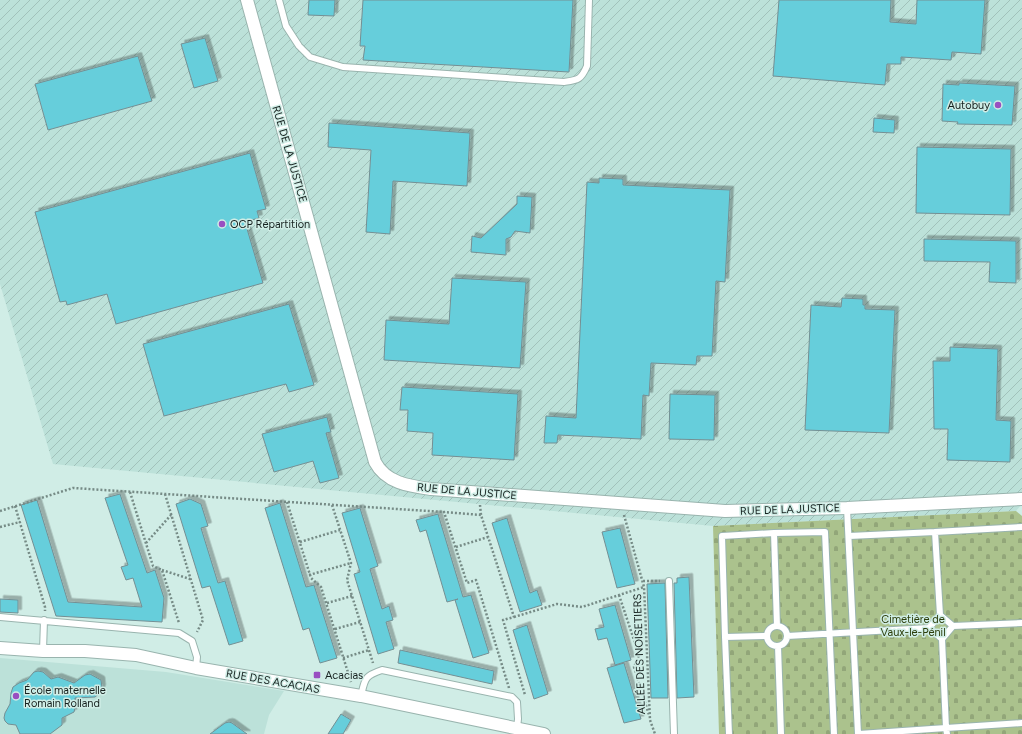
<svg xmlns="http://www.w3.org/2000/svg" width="1022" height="734" font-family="Figtree,sans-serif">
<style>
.built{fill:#bce1d9}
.industrial{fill:url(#industrial-furrows)}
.cemetery{fill:url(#cemetery-stones)}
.building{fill:#66cedb;stroke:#748f93;filter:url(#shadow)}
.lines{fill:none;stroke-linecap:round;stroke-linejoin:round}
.service-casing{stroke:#99b4ae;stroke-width:8}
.minor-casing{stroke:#99b4ae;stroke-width:14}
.path{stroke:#768b86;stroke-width:2.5;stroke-dasharray:2 2;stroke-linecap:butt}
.service{stroke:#fff;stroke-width:6}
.minor{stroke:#fff;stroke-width:12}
.poi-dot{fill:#994fc1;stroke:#d0ede6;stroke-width:1.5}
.labels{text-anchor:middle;stroke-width:3;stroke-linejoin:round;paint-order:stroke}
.poi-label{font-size:11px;fill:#16211f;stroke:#d0ede6;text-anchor:start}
.street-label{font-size:11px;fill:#16211f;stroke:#d0ede6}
.park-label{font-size:11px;fill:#2c3d0a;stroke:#d0ede6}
</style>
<defs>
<pattern id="industrial-furrows" width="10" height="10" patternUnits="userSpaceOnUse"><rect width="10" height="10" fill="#bce1d9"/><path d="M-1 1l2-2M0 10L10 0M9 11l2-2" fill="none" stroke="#a1c1ba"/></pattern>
<pattern id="cemetery-stones" width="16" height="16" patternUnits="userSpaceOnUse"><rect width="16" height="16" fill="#abc28d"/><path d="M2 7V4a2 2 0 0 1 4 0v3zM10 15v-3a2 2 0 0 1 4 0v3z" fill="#92a679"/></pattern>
<filter id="shadow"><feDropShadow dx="3.5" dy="-3.5" stdDeviation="0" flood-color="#0004"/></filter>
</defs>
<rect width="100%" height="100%" fill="#d0ede6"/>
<path class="built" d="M0,658L166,672L284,691L269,715L264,734H0Z"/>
<path class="industrial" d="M0,0H1022V504L1016,511L713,526L53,464L0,284Z"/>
<path class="cemetery" d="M1016,511L1022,516V734H719L713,526Z"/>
<path class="building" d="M309,0H335L334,16L308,15Z
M363,0H573L569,72L363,60L365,46H360Z
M779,0H891L890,22L916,24L917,0H985L981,54L952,52L951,60L901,57V64H887L885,85L773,76Z
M205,38L218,81L194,88L181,44Z
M138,56L152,101L48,130L35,84Z
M959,83L1015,86L1012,125L957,124L958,122L942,121L943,84L959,85Z
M874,118L895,120L894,133L873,132Z
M329,123L470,133L467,186L393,181L390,234L366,232L371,150L328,147Z
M917,147L1011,149L1010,215L916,213Z
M250,153L266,209L257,211L259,218L245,222L263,283L116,324L107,294L67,305L66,301L60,302L35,212Z
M599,178L623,179V185L730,190L725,282L716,281L712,356H697L696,365L651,363L649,396L643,395L641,439L558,435L557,443H544L546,416L576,418L587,182L599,183Z
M517,196L532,197L530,233L515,231L511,237L506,239V255L471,252L472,236L481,238L517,204Z
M924,239L1016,241V283L989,282L990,262L924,261Z
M452,278L526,282L520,368L384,360L386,320L449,324Z
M842,298L863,299V305H865V309L895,310L889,433L805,430L811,305L841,307Z
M289,304L314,385L289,392L286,384L164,416L143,344Z
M950,347L998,349L996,420L1011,421L1010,462L947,460L948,429H934L933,361H950Z
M402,387L518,394L514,460L432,455L433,433L407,431L408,410H400Z
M670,394L715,395L714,440L669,439Z
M327,417L331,432L326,433L339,478L320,483L313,461L274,472L262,434Z
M120,494L147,573L155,570L164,598L162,622L56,616L21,505L37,500L68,602L142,607L133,578L126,580L121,567L128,565L105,498Z
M190,499L201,504L208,526L201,528L218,583L225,581L243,641L229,645L210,586L202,588L176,504Z
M280,503L306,587L314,585L337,658L320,663L309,628L303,630L265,508Z
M360,508L378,566L370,569L382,609L389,606L393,620L386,622L394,649L378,654L354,574L360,572L342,513Z
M438,514L463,597L471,595L489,653L473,658L455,600L458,599L447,602L426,530L420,532L416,520Z
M507,518L530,593L537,590L542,605L520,612L492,523Z
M620,528L635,584L617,588L602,532Z
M689,577L694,697L677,698L674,583H677V578Z
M665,583L668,698H651L647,584Z
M0,599L18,600V613L0,612Z
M615,605L631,660L615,665L607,638L598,640L595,629L604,627L599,609Z
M527,625L548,694L534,699L513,630Z
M400,650L494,671L492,684L398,663Z
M624,663L641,719L624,723L607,668Z
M38,671L43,672L51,679L58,677L74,683L85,675L90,674L101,680L102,688L100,693L95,697L75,698V708L74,712L62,718V725L50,734H20L16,725L8,724L5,721L4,718L5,713L10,704L11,693L13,687L19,683L27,680L34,672Z
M341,714L351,720L343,734H328Z
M229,722L232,723L247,734H210L225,723Z"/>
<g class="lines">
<defs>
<path id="service" d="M279,0L286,26L299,46L310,57L343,67L564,82C578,80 581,80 587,66L589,0
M847,508L858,734
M935,532L1022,527
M774,533L825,532L834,734
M849,536L935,532L940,615L929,628L942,639L953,626L940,615
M669,581L674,734
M0,617L179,633L192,641L197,657L196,668
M953,626L1022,623
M767 636a10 10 0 1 1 20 0a10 10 0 1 1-20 0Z
M787,636L929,628
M725,637L722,536L774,533L777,626
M942,639L946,728L1022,723
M778,646L781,734
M43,651L44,620
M361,696C365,679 364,676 382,670L512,697L517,702L518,719L517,728
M729,734L725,637L767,636
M859,734L946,728L947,734"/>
<path id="minor" d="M247,0L375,462C386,483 409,486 431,489L725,511L847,508L1022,499
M0,648L43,651H85L136,655L196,668L361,696L544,734"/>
</defs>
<use href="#service" class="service-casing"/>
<use href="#minor" class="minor-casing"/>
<path class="path" d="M130,492L153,566L162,570L179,623
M165,494L203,620L197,632
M287,502L311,578L321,587L351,682
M332,505L351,563L347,580L373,663
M480,505L481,515
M15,506L45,607V611
M0,511L73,488L444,512
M624,515L644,587L650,720L655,734
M0,527L20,522
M300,542L340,530
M146,543L171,515
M456,547L488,537
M162,570L190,579
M309,575L351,563
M643,581H660
M619,595L639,655L634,667L649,715
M327,603L352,596
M514,617L557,604L582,607L644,587
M335,629L360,622
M343,658L369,650
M509,688L476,580L467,583L444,512L481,515L514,617L503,620L525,695"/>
<use href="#service" class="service"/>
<use href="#minor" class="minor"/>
</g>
<g class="poi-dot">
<circle cx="998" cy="105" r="4"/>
<circle cx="222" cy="224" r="4"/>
<rect x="313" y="671" width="8" height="8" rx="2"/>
<circle cx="16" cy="696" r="4"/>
</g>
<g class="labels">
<g class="poi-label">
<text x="990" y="109" text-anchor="end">Autobuy</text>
<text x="230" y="228">OCP Répartition</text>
<text x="325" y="679">Acacias</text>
<text x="24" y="694">École maternelle<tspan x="24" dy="13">Romain Rolland</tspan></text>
</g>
<g class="street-label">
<text transform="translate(290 154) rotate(74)" y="4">RUE DE LA JUSTICE</text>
<text transform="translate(467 491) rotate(5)" y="4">RUE DE LA JUSTICE</text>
<text transform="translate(790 509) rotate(-2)" y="4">RUE DE LA JUSTICE</text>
<text transform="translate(639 654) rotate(-92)" y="4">ALLÉE DES NOISETIERS</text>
<text transform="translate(273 681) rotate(10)" y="4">RUE DES ACACIAS</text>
</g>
<g class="park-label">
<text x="913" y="623">Cimetière de<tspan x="913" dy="13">Vaux-le-Pénil</tspan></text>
</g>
</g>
</svg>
